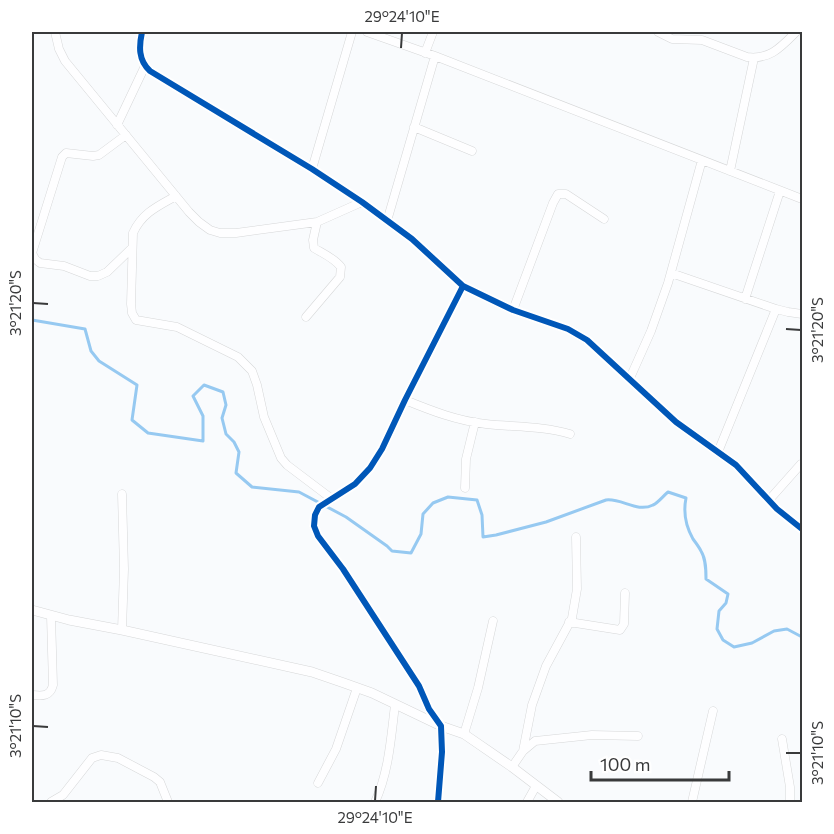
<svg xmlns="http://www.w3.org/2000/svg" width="834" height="834" font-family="Commissioner,sans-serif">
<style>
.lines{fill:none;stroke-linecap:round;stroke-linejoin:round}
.stream{stroke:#96c9f1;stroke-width:3}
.minor-casing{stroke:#d6d7d8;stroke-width:9}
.tertiary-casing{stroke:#d6d7d8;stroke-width:10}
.minor{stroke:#fefeff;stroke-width:8}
.tertiary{stroke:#fefeff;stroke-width:9}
.cycleway-casing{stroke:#fff;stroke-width:10}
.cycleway{stroke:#0057b8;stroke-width:6}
.ticks{fill:none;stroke:#393a3b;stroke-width:2}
.neatline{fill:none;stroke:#393a3b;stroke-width:2}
.ticks-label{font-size:15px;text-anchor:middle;fill:#393a3b}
</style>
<rect width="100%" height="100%" fill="#f9fbfd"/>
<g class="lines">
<path class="stream" d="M32,320L85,329L91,351L99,361L137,385L132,420L148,433L203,441V416L193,396L204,385L223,392L226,405L222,418L226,434L234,442L239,452L236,473L252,487L299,492L346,517L387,546L392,551L411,553L421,534L423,514L433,503L448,497L477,500L482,515L483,537L496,535L546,522L606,500C622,498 637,513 653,505C658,503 663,496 668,492L686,498C683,513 685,525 693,539C696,543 699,547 701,551C706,559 706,570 706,579L728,594L726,603L719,611L717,629L723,640L734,647L752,643L774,631L787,629L802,637"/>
<defs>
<path id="minor" d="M55,32L59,49L65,61L189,212L199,222L210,230L220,233H236L317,222L362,202
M142,32C139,46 138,60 150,71L312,169L362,202L412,239L463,286L513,310L568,329L587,340L676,422L736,465L777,509L802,529
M367,32L435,56L802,199
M658,32L672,39L702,40L747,57C770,60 781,47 796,32
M425,53L433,32
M117,125L145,66
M414,127L472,151
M126,135L99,155L93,156L66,153L62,157L32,253L35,259L40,263L64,266L90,276H98L107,272L132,248
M312,169L352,32
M730,171L754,58
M176,196C158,206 142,213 133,233L131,304L132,313L136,320L177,327L238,357L252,371L257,385L264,417L281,458L287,465L332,499
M387,221L435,56
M671,273L776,309L788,312L802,314
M745,299L780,191
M513,310L553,203L558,194H566L604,219
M306,317L340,277L341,267C334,258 324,254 314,248L313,240L317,222
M630,378L651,331L668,283L702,160
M405,400C432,411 458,421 486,424C514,427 543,426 570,434
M718,452L776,309
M465,488L466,459L475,422
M769,500L801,464
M569,622L620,630L624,624L625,593
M122,630L124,569L122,494
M32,695C42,696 50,697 53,685L51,616
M464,734L478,688L493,621
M782,739L790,787V802
M523,751L532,705L546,666L572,618L577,589L576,537
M512,767L523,751L535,741L592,735L638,736
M318,783L336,749L357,688
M51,802L63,795L92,758L101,755L118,758L154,777L160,782L168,802
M375,802C389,772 391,737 395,705
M438,802L442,752L441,726L429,709L419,686L343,569L318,536L314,526L315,515L319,507L355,484L370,468L382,449L405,400L463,286
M527,802L536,786
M692,802L713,711"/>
<path id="tertiary" d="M32,610L69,620L122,630L312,672L344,683L372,693L441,726L464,734L512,767L558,802"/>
</defs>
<use href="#minor" class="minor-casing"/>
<use href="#tertiary" class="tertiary-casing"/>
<use href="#minor" class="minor"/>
<use href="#tertiary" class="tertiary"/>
<defs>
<path id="cycleway" d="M142,32C139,46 138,60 150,71L312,169L362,202L412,239L463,286L513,310L568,329L587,340L676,422L736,465L777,509L802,529
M438,802L442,752L441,726L429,709L419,686L343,569L318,536L314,526L315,515L319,507L355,484L370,468L382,449L405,400L463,286"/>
</defs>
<use href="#cycleway" class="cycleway-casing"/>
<use href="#cycleway" class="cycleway"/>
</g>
<path class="ticks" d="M401,48L402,33M33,303L48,304M786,329L801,330M33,726L48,727M786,753H801M375,801L376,786"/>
<rect width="834" height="834" fill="none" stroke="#ffffff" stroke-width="66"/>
<path d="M591 771v9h138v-9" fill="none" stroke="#393a3b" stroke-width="3"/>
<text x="600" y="771" font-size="18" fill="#393a3b" stroke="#ffffff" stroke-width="4.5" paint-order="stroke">100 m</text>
<rect x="33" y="33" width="768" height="768" class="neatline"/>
<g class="ticks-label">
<text x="402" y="22">29°24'10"E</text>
<text transform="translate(16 303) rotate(-90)" y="5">3°21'20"S</text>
<text transform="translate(818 330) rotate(-90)" y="5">3°21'20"S</text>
<text transform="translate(16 726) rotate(-90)" y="5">3°21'10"S</text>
<text transform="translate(818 753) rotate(-90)" y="5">3°21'10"S</text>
<text x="375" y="823">29°24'10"E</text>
</g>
</svg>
